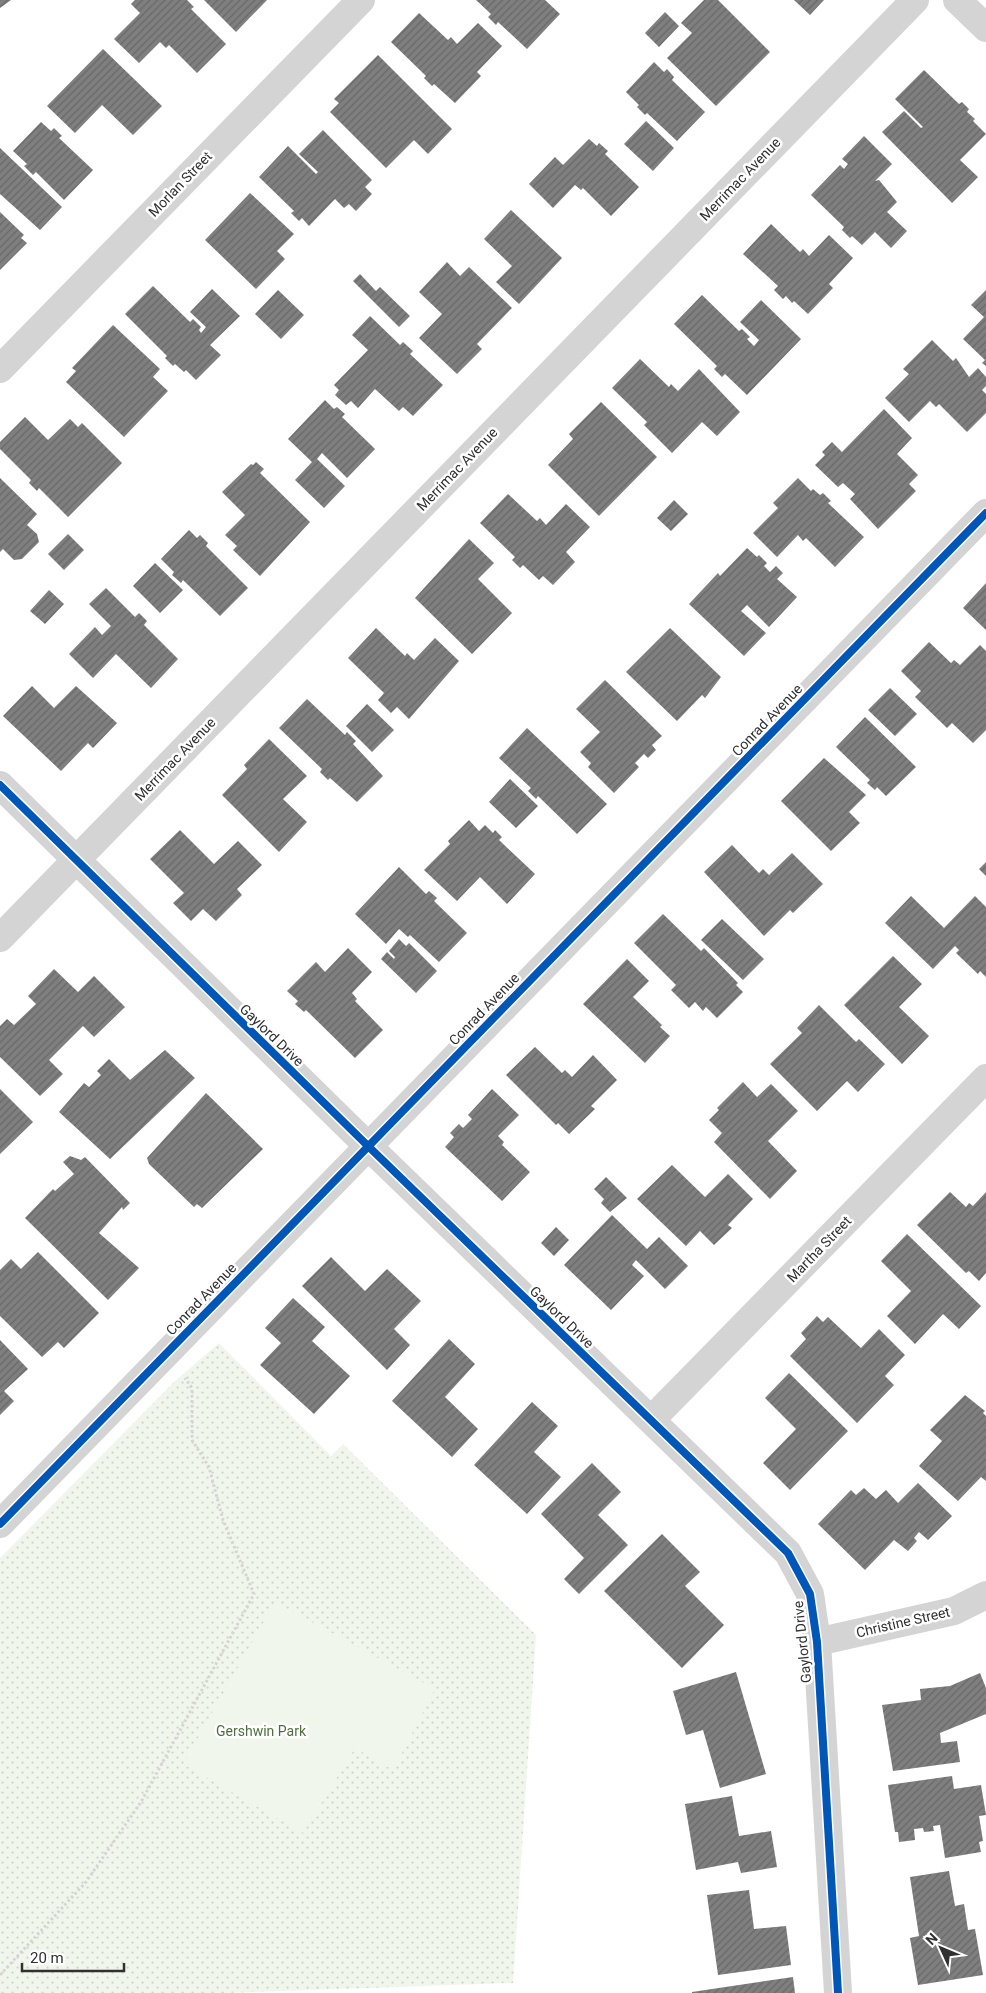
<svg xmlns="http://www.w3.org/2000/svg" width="986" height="1993" font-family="Roboto,sans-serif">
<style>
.park{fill:url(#park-dots)}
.pitch{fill:#f1f6ed}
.building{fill:url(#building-hatch)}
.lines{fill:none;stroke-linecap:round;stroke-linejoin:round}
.path{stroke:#d4d4d4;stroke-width:3;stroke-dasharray:2.5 2.5;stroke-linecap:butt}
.minor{stroke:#d4d4d4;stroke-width:28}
.tertiary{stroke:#d4d4d4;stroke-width:28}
.cycleway-casing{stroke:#fff;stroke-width:11}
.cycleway{stroke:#0057b8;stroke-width:8}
.labels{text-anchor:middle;stroke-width:5;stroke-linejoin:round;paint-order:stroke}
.street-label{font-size:14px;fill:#303030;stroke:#fff}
.park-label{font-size:14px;fill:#4d6f3b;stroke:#fff}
</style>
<defs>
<pattern id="park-dots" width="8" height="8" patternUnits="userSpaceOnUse" patternTransform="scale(1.25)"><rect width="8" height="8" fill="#f1f6ed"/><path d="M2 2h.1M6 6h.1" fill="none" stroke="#cfd3cc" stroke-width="1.8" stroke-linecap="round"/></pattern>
<pattern id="building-hatch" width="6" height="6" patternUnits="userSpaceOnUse" patternTransform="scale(1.25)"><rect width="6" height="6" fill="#7f7f7f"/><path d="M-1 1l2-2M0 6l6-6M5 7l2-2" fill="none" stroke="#686868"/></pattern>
</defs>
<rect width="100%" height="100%" fill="#fff"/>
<path class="park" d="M219,1343L331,1456L343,1444L536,1635L513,1983L226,1993H0V1558L174,1382Z"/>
<path class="pitch" d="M275,1602L435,1689L393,1770L355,1748L303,1833L183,1764Z"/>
<path class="building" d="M0,0H11L0,8Z
M135,0H187L194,7L191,9L226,44L197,73L169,45L166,48L160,42L139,63L114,39L140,13L131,4Z
M204,0H267L236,32Z
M476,0H545L560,14L527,49L498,22L496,25L488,17L491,14Z
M704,0H718L770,52L716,106L667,58L692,33L681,23Z
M794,0H824L810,15Z
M665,12L679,26L659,47L645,33Z
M419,13L448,40L451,37L457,44L478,23L502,46L477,72L481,76L455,103L434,84L432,86L424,78L426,76L391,42Z
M103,49L162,106L133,135L102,105L75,133L47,106Z
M378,55L452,129L428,154L414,140L386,168L330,112L339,103L334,99Z
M654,62L664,72L667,69L674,77L672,80L705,112L677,141L647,113L645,115L637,107L639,105L626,92Z
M924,70L959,104L962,102L969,109L967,112L975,119L973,121L986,134L960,160L978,177L952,203L882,132L904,111L921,128L923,127L895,99Z
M646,121L674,148L653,171L624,144Z
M41,122L51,131L54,128L62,136L59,138L93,170L64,200L36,172L33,175L24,166L27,164L13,151Z
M323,130L372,180L365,187L372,194L356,211L349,204L344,208L335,199L309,226L302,218L299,221L291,213L294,211L259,177L288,146L316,174L318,172L299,154Z
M864,136L892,164L875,181L879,180L897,202L887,212L907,231L891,248L875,232L862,245L852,236L850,238L842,230L844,227L811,195L840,165L844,169L848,164L842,159Z
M589,139L597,146L599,143L608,151L605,154L639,187L611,216L583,188L581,190L575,185L553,208L529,184L555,157L563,165Z
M0,148L62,207L40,230L0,194Z
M250,193L294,234L277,251L285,259L256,289L205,240Z
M511,210L562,258L519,304L496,282L512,266L484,239Z
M0,212L24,235L21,238L27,243L0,270Z
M771,224L800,252L803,249L809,256L829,235L853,258L829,284L833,288L808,314L794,301L792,303L786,296L783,299L774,290L778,286L743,254Z
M447,262L460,276L469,267L512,308L477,344L482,349L457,374L419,338L442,314L419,292Z
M360,274L376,291L380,287L410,316L399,327L353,281Z
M153,286L190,322L193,319L201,327L199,330L201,333L206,327L190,312L212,289L240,316L210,345L221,355L196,380L186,370L184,372L175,364L173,366L165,358L167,356L125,314Z
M278,290L304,315L281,339L255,314Z
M986,290V366L982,363L985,360L963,339L984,317L971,305Z
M702,295L739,331L742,329L750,337L747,339L754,346L759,340L740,322L761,300L801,339L747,395L725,374L722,377L714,369L717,366L674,324Z
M370,316L400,345L403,342L413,351L410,354L443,385L413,416L403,407L399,411L375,389L358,408L351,401L346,405L335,395L339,390L334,385L368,350L352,335Z
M113,325L160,369L153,377L168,391L124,437L66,382L76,371L72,368Z
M932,340L953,361L956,358L969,377L978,368L986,377V386L982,390L986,394V413L967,432L939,404L936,407L930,401L909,422L885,398L909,374L903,369Z
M640,359L669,387L671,384L678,391L699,369L740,412L717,436L702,422L672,453L644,425L647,422L612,388Z
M325,400L334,409L337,407L345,414L342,417L375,449L347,478L322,453L317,459L345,486L324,508L295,480L312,462L288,439Z
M601,402L657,457L599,516L548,465L573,439L569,434Z
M884,409L912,438L897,454L918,475L909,484L916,491L878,529L850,499L855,494L843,483L838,487L815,465L825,455L822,452L832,442L842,452Z
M25,417L48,440L70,419L78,427L82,423L122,463L68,517L39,488L37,491L29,483L31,480L0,449V442Z
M256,462L264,469L260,473L310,522L260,576L233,550L237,546L225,535L245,515L222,492L251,464L253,465Z
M0,478L37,514L27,525L37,534L39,542L22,559L14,560L3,549L0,552Z
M798,478L811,491L813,489L820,495L823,493L831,501L828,503L864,537L835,567L806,538L803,541L798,535L777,557L753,533L778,508L773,503Z
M508,494L537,521L540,518L546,525L566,504L590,527L566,552L575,562L553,585L543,576L539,580L523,565L520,568L512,560L515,557L480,523Z
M674,500L688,514L671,531L657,518Z
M189,530L197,538L200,535L208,543L206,546L248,588L220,616L183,580L181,583L172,575L174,572L161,559Z
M68,534L84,550L64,570L48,554Z
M469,539L494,563L478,579L512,613L472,654L415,598Z
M747,548L757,557L759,555L767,563L764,566L770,572L776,566L783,573L777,579L797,597L769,627L747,605L741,611L766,633L744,656L689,604L718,573L720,576Z
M155,563L183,590L160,613L133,586Z
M986,583V630L963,608Z
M106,588L135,617L139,613L147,621L144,625L178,659L151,688L116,654L93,678L69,654L95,627L102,635L111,626L89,604Z
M49,590L64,604L45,624L30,611Z
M376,628L405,656L407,653L414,660L435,638L459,661L409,719L397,707L391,713L378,700L384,693L348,658Z
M670,628L721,677L705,698L702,695L677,721L626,672Z
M929,642L951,663L954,660L960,665L980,645L986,651V730L973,743L952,723L947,728L915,697L921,691L901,671Z
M605,680L662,736L652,745L656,750L648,758L644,754L635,763L639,767L614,793L588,767L591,763L580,752L600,732L576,709Z
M32,686L54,708L76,686L117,723L93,748L88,743L61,771L3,716Z
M890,688L917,714L895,736L868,710Z
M307,699L345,735L347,732L356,741L353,744L383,776L357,802L330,778L328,780L320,772L322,769L279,728Z
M367,704L394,730L372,752L346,726Z
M865,717L916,767L886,796L877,787L875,790L867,783L870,780L836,747Z
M527,728L607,804L577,834L538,796L536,799L528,791L531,788L499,758Z
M269,739L307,776L283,799L307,822L279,852L222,795L247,769L244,765Z
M824,758L866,795L849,812L860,823L831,851L781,801Z
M510,779L538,806L516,828L489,802Z
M469,820L479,831L485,825L493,833L495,830L502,837L499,840L535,874L507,904L480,877L457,901L424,870L450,844L448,841Z
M180,830L214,864L238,841L262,865L237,889L242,895L216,921L203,909L191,921L173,903L184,893L150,859Z
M732,845L759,873L763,869L769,875L792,853L823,884L793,913L790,910L764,936L704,872Z
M986,862V876L979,869Z
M399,867L426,894L429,891L437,898L434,901L467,933L439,962L410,935L408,937L399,929L386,944L355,914Z
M911,896L944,928L975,896L986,907V977L980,971L978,974L956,953L959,950L955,946L933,969L885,923Z
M663,914L701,951L704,948L738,983L736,985L743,992L717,1018L706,1007L703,1011L695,1002L689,1008L671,990L676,985L634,943Z
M722,919L764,959L743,980L701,940Z
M399,939L406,946L409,943L437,971L416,993L381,959L387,952L394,959L395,957L389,951Z
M348,948L372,972L352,993L357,999L355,1001L383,1030L355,1058L306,1010L304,1012L295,1004L298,1001L287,991L316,962L325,972Z
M893,956L922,984L899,1007L929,1036L902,1064L844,1005Z
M627,959L649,981L633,997L662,1025L660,1027L670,1036L645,1063L583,1004Z
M54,969L78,992L94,976L125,1007L94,1037L83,1026L49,1060L63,1074L40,1096L0,1057V1026L7,1019L14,1025L36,1004L28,996Z
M819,1005L856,1042L859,1039L885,1064L858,1092L847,1081L817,1111L770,1064L802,1033L797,1028Z
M535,1047L562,1073L565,1070L572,1077L593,1055L617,1080L591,1106L595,1109L569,1134L558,1123L556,1125L506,1075Z
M165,1050L195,1078L110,1159L59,1112L84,1083L89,1087L101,1075L97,1071L109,1059L130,1080Z
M743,1082L757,1097L771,1084L798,1111L768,1141L797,1171L770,1199L714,1142L722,1133L709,1120L719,1110L717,1108Z
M0,1089L33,1122L0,1154Z
M492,1089L519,1115L498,1136L504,1142L502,1145L530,1172L502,1201L445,1147L454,1137L450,1133L459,1124L463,1128L472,1119L468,1115Z
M206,1093L263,1149L202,1208L197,1204L194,1207L149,1164L147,1158Z
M70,1156L81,1160L85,1157L130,1203L123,1210L122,1207L99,1233L139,1268L108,1300L25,1218L53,1189L55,1191L74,1174L63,1162Z
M672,1165L705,1197L728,1174L753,1199L728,1225L732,1228L714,1245L700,1231L686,1246L637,1199Z
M606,1177L627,1198L610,1212L601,1203L604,1199L594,1189Z
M950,1192L966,1207L969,1203L973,1206L986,1192V1273L979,1281L969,1271L966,1273L917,1225Z
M612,1215L647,1249L659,1237L688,1266L665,1289L636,1260L632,1265L644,1276L611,1310L564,1265Z
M556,1227L569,1240L554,1256L541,1243Z
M907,1234L981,1306L959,1329L943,1314L915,1344L887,1316L911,1291L881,1261Z
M38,1252L99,1313L64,1348L58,1342L42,1357L0,1316V1270L11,1259L21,1269Z
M331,1257L365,1291L387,1269L421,1301L394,1329L410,1345L387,1370L302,1286Z
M293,1298L325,1327L312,1341L350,1376L314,1414L260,1365L281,1343L265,1328Z
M817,1316L823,1322L828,1317L861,1348L879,1329L905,1355L885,1376L894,1385L857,1423L790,1356L806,1339L801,1333Z
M449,1339L475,1364L445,1397L478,1429L452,1457L392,1401Z
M0,1340L28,1369L4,1391L14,1401L0,1415Z
M789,1373L848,1431L790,1490L763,1463L796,1429L765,1398Z
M965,1395L985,1411L983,1413L986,1416V1481L981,1477L958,1501L919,1466L942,1441L930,1430Z
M532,1402L558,1426L534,1452L561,1477L527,1514L474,1465Z
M592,1463L621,1492L598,1515L628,1545L579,1594L564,1579L584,1558L541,1514Z
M918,1483L952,1516L928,1540L919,1532L914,1538L917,1541L908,1551L894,1540L865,1570L818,1524L851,1490L856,1495L864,1488L876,1499L886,1490L898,1503Z
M662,1534L700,1572L685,1586L724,1625L682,1668L604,1591Z
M736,1672L766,1774L720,1788L703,1730L686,1735L673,1691Z
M980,1673L986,1688V1714L940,1733L941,1743L957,1741L960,1762L893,1771L882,1705L921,1700L920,1689L950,1686Z
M952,1776L954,1789L981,1785L986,1815L979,1816L983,1841L979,1842L981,1852L945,1858L940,1825L933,1826L934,1831L924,1832L923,1828L914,1829L915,1840L899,1842L898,1832H895L888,1785Z
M732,1796L739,1836L771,1831L777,1867L741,1873L738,1862L696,1870L685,1804Z
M949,1871L955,1906L964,1904L968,1930L975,1929L983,1975L918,1985L910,1938L919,1936L910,1877Z
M749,1890L754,1929L786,1926L791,1965L718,1975L707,1895Z
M793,1977L795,1993H692V1992Z"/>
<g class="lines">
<path class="path" d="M0,1975L86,1882L141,1802L254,1594L223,1520L209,1467L192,1440V1388L185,1378"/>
<path class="minor" d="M957,0L986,28
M0,369L361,0
M0,785L368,1146L788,1553L810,1594L817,1642L838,1993
M651,1420L986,1078
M0,1524L986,513
M817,1642L954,1611L986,1595"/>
<path class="tertiary" d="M0,938L915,0"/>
<defs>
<path id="cycleway" d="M0,785L368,1146L788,1553L810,1594L817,1642L838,1993
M0,1524L986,513"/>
</defs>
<use href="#cycleway" class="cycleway-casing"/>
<use href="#cycleway" class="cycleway"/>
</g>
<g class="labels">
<g class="street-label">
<text transform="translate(740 179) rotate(-46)" y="5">Merrimac Avenue</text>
<text transform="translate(180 184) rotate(-46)" y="5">Morlan Street</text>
<text transform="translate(457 469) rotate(-46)" y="5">Merrimac Avenue</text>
<text transform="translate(767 720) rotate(-46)" y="5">Conrad Avenue</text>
<text transform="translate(175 759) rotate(-46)" y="5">Merrimac Avenue</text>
<text transform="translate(484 1009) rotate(-46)" y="5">Conrad Avenue</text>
<text transform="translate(272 1035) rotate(44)" y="5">Gaylord Drive</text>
<text transform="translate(819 1249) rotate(-46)" y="5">Martha Street</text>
<text transform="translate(201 1299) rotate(-46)" y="5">Conrad Avenue</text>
<text transform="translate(562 1317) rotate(44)" y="5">Gaylord Drive</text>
<text transform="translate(903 1622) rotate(-13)" y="5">Christine Street</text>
<text transform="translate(802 1642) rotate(-96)" y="5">Gaylord Drive</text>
</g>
<g class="park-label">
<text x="261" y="1736">Gershwin Park</text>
</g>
</g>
<g transform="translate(941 1948) rotate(314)" stroke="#ffffff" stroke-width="4" paint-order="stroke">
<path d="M0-4L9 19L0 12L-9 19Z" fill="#303030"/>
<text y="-8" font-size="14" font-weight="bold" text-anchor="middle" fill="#303030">N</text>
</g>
<path d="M22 1963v8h102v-8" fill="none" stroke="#303030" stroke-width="2.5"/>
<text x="30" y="1963" font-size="15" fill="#303030" stroke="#ffffff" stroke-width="4" paint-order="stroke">20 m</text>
</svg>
